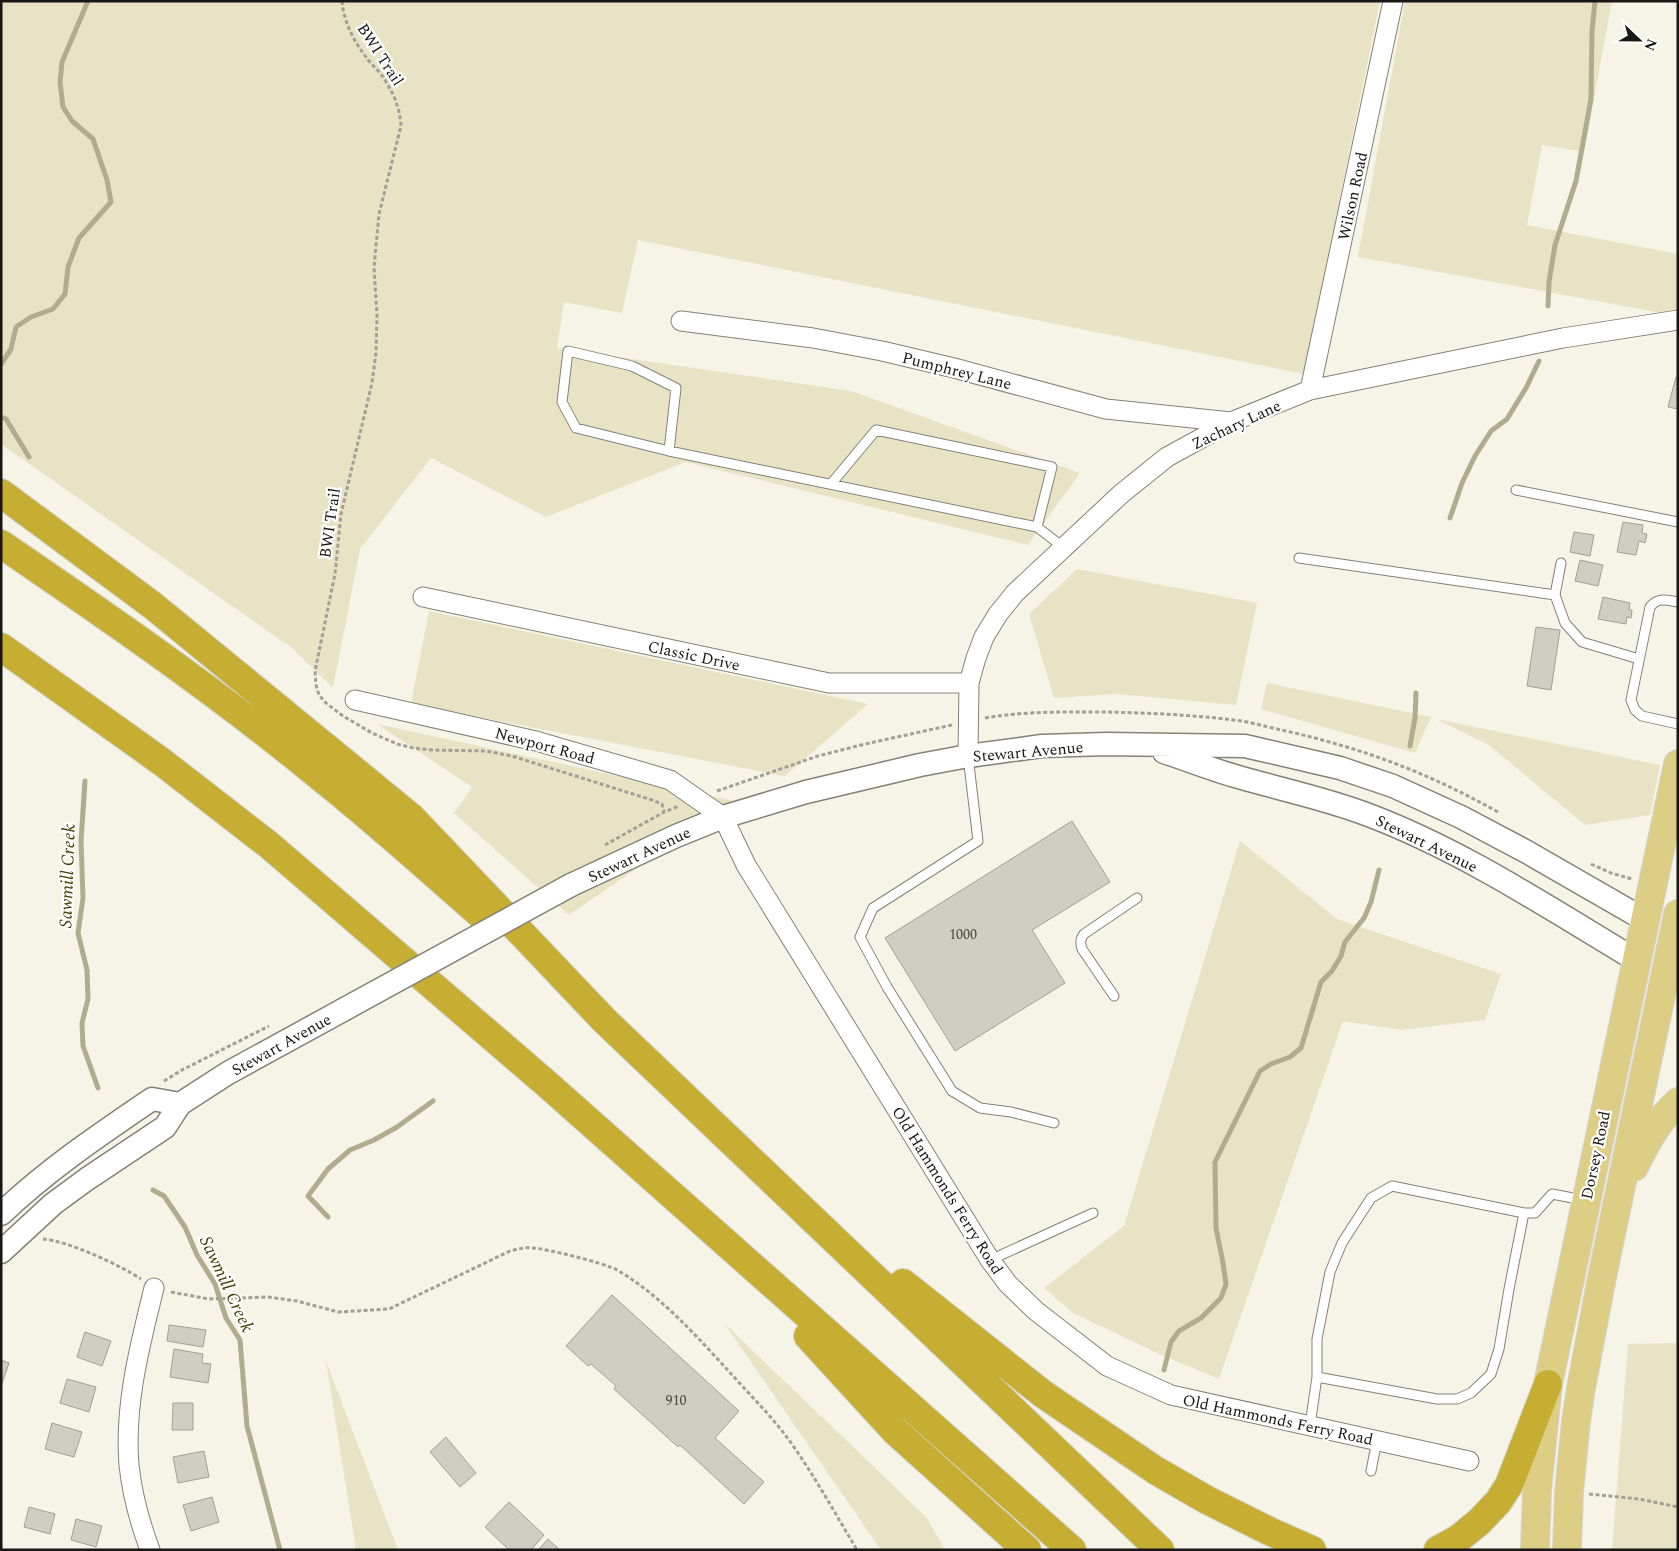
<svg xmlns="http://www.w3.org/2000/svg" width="1679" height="1551" font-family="Spectral,serif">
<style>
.green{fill:#e9e3c6}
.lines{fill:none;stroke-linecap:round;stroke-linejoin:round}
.stream{stroke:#b2ac8e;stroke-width:5}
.building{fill:#d0cec2;stroke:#a29f94}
.service-casing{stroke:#848277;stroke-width:11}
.minor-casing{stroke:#848277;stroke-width:21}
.tertiary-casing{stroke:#848277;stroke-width:25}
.primary-casing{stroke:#d5d5d5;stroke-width:30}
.motorway-casing{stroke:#d5d5d5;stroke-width:30}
.path{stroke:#a29f96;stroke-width:3;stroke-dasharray:4 2.5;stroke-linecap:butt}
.service{stroke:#fff;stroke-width:9}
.minor{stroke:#fff;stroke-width:19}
.tertiary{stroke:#fff;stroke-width:22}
.primary{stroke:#ddce85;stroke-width:28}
.motorway{stroke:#c6ae33;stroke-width:28}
.tertiary-bridge-casing{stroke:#848277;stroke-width:25;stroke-linecap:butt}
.tertiary-bridge{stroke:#fff;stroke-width:22}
.labels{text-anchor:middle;stroke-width:4.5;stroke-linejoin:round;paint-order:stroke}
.number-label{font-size:14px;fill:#46453f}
.street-label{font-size:16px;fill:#181713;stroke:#fff}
.water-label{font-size:18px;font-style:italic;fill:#4b4007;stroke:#fff}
</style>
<rect width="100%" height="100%" fill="#f6f3e7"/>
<path class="green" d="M1,1H1380L1304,374L638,240L622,313L564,302L557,348L851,391L1080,473L1028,545L686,462L546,517L431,458L360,549L333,688L287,643L286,644L1,444Z
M1405,1H1612L1584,152L1542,145L1527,225L1678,254V316L1358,257Z
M1077,569L1257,603L1236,705L1117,694L1054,698L1029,614Z
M429,611L868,704L785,776L411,704Z
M1267,683L1431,717L1415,753L1261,709Z
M1436,719L1660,765L1650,815L1585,825L1489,745Z
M377,724L734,801L569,915L454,813L472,787Z
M1240,841L1337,919L1501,974L1485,1020L1402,1030L1343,1021L1219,1379L1159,1354L1073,1313L1044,1288L1124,1226Z
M724,1323L927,1518L945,1550H881Z
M1678,1343V1550H1612L1628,1344Z
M326,1361L398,1550H356Z"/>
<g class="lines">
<path class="stream" d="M1548,306L1549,282L1555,245L1576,181L1591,99L1592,31L1595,1
M1,364L11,349L16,327L31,317L53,309L65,294L68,267L79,238L111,202L107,180L93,139L72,121L63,107L60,82L62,62L88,1
M1,417L6,419L29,457
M1450,518L1462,483L1475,456L1491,431L1507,419L1526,388L1539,361
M1410,746L1415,718L1416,693
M85,781L81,841L83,898L78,933L87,970L88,999L82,1023L83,1046L98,1088
M153,1190L164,1196L185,1227L197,1255L215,1284L226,1318L240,1340L247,1426L280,1550
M328,1217L308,1196L328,1169L350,1150L374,1140L397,1127L433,1101
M1164,1370L1171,1342L1179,1331L1201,1318L1221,1298L1226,1284L1223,1263L1216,1228L1215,1162L1260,1071L1271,1064L1290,1057L1301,1048L1321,982L1332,971L1341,956L1345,942L1364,918L1371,902L1379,870"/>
</g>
<path class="building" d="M1676,377H1678V409L1668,407Z
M1623,522L1643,525L1642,533L1647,534L1645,543L1639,541L1636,555L1617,552Z
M1574,532L1594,535L1590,556L1570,552Z
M1580,560L1603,565L1598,586L1575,581Z
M1603,597L1630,603L1629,610H1632L1631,618L1627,617L1626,624L1598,619Z
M1536,627L1560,630L1551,690L1527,686Z
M1072,821L1110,882L1032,930L1065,983L955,1051L885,938Z
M612,1295L739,1411L715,1438L764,1482L744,1504L680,1445L678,1447L614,1389L616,1386L591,1364L588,1366L566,1346Z
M169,1325L206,1330L203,1347L167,1341Z
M85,1332L111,1341L102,1366L77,1357Z
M174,1349L203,1354L202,1363L211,1364L208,1383L170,1377Z
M1,1360L9,1363L1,1386Z
M67,1379L96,1387L89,1412L60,1403Z
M173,1403H193V1430H172Z
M52,1423L82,1432L74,1457L45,1449Z
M446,1437L476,1473L460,1487L430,1452Z
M204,1451L209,1477L178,1483L173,1457Z
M212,1497L219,1522L191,1531L183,1505Z
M509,1502L544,1535L531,1550H509L485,1527Z
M29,1507L55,1514L50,1534L24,1527Z
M76,1519L102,1526L96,1547L71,1540Z
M548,1539L560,1550H538Z"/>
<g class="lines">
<defs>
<path id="service" d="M669,451L676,388L632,366L568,351L562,402L576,428L669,451L1037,527L1063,547
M831,484L876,430L1052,467L1037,527
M1516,490L1678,522
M1299,558L1555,595
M1561,563L1555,595L1565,623L1582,642L1639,659
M1678,602C1666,600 1658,597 1650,607L1631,700L1635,710L1642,716L1678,724
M968,756L978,841L873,908L860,937L887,987L952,1091L980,1108L1011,1112L1054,1123
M1114,996L1082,949C1080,943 1080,939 1084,934L1137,898
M990,1260L1093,1213
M1317,1377L1437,1399H1457L1471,1393L1491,1374L1499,1349L1509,1289L1524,1213
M1310,1425L1317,1377V1339L1330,1272L1342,1243L1371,1198L1392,1186L1524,1213H1535L1552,1194L1583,1200
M1371,1471L1377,1440"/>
<path id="minor" d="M681,321L813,338L882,351L954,368L1106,409L1231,422
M1310,390L1393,1
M423,597L829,683H969
M355,700L536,741L670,780L723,817L746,865L990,1260L1008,1284L1036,1311L1107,1366L1171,1395L1469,1461
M968,756L969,683L976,658L984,637L998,614L1015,593L1121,494L1167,457L1231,422L1310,390L1563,338L1678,320
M150,1550C140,1523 132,1494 129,1465C124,1405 140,1345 154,1288"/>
<path id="tertiary" d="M1164,752C1188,760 1211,769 1235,776C1279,789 1324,798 1366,814C1462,850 1549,908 1636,960
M571,885L676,836L723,817L806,792L920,765L968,756L1042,746L1106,744L1245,746L1340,768L1393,786L1461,817L1527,852L1645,920
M1,1214C47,1170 99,1135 152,1099L180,1104
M1,1252L53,1204L87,1179L165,1127L180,1104L228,1073L343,1010"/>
<path id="primary" d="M1634,1167C1646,1143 1657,1121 1678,1102
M1535,1550L1537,1490L1548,1384L1678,764
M1567,1550L1569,1492L1576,1421L1581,1388L1602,1277L1678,914"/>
<path id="motorway" d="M1,493L152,605L411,817L604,1020L1160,1550
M1,544C111,619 221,695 324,780C380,825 433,873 487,920
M1,647L162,762L269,845L548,1085L1072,1550
M903,1283L1043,1394L1155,1470L1207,1500L1269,1531L1312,1550
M808,1336L895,1431L1027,1550
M1438,1550L1458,1539L1479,1522L1498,1502L1509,1485L1548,1384"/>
</defs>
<use href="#service" class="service-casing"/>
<use href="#minor" class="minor-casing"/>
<use href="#tertiary" class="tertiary-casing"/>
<use href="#primary" class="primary-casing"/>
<use href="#motorway" class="motorway-casing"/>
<path class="path" d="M342,1C344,24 355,43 369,61C375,68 382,74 386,82C395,96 400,110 401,126L379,214L374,267L377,316L376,353L372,383L341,514L335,574L315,671L316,685L319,695L326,703L343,716L372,733L397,744L413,748L432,750L486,751L512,756L652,800L662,804L664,812
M985,718C1025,711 1065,712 1106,712C1151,713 1197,715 1242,721C1257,724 1272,728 1286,731C1365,749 1428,773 1498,812
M717,791L818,756L865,744L952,725
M605,845L664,812L679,806
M1591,864L1611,873L1632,879
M164,1081L182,1070L269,1026
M43,1239C68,1241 120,1265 141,1279
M171,1292L209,1299L268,1297L297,1301L338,1312L389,1309L510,1251C518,1249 525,1247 533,1248C548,1249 604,1263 617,1270C662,1296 700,1340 734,1377C753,1398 773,1418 789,1440C814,1475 835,1513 857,1550
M1589,1494L1639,1499L1678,1507"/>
<use href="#service" class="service"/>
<use href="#minor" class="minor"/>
<use href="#tertiary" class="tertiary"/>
<use href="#primary" class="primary"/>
<use href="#motorway" class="motorway"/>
<defs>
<path id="tertiary-bridge" d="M343,1010L571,885"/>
</defs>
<use href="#tertiary-bridge" class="tertiary-bridge-casing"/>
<use href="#tertiary-bridge" class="tertiary-bridge"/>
</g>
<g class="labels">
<g class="number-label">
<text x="963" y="939">1000</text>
<text x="676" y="1405">910</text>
</g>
<g class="street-label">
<text transform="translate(381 54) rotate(57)" y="6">BWI Trail</text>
<text transform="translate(1352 196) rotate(-78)" y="6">Wilson Road</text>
<text transform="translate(957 370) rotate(14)" y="6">Pumphrey Lane</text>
<text transform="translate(1236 424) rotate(-25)" y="6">Zachary Lane</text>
<text transform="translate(329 523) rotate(-82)" y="6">BWI Trail</text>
<text transform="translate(694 655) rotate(12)" y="6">Classic Drive</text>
<text transform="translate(545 745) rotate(15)" y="6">Newport Road</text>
<text transform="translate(1028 751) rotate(-5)" y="6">Stewart Avenue</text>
<text transform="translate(1427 843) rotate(26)" y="6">Stewart Avenue</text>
<text transform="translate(639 854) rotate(-25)" y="6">Stewart Avenue</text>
<text transform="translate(281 1044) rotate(-29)" y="6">Stewart Avenue</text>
<text transform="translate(1595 1155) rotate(-78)" y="6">Dorsey Road</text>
<text transform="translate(948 1190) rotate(58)" y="6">Old Hammonds Ferry Road</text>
<text transform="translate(1278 1419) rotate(12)" y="6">Old Hammonds Ferry Road</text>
</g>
<g class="water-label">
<text transform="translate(67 876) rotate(-88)" y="6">Sawmill Creek</text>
<text transform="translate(227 1284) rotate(65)" y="6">Sawmill Creek</text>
</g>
</g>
<rect width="1679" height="1551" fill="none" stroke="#181713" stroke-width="5"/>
<g transform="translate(1639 40) rotate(112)" stroke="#ffffff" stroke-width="4" paint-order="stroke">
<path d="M0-4L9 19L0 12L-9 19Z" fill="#181713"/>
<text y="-8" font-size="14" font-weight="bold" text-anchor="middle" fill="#181713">N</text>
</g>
</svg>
